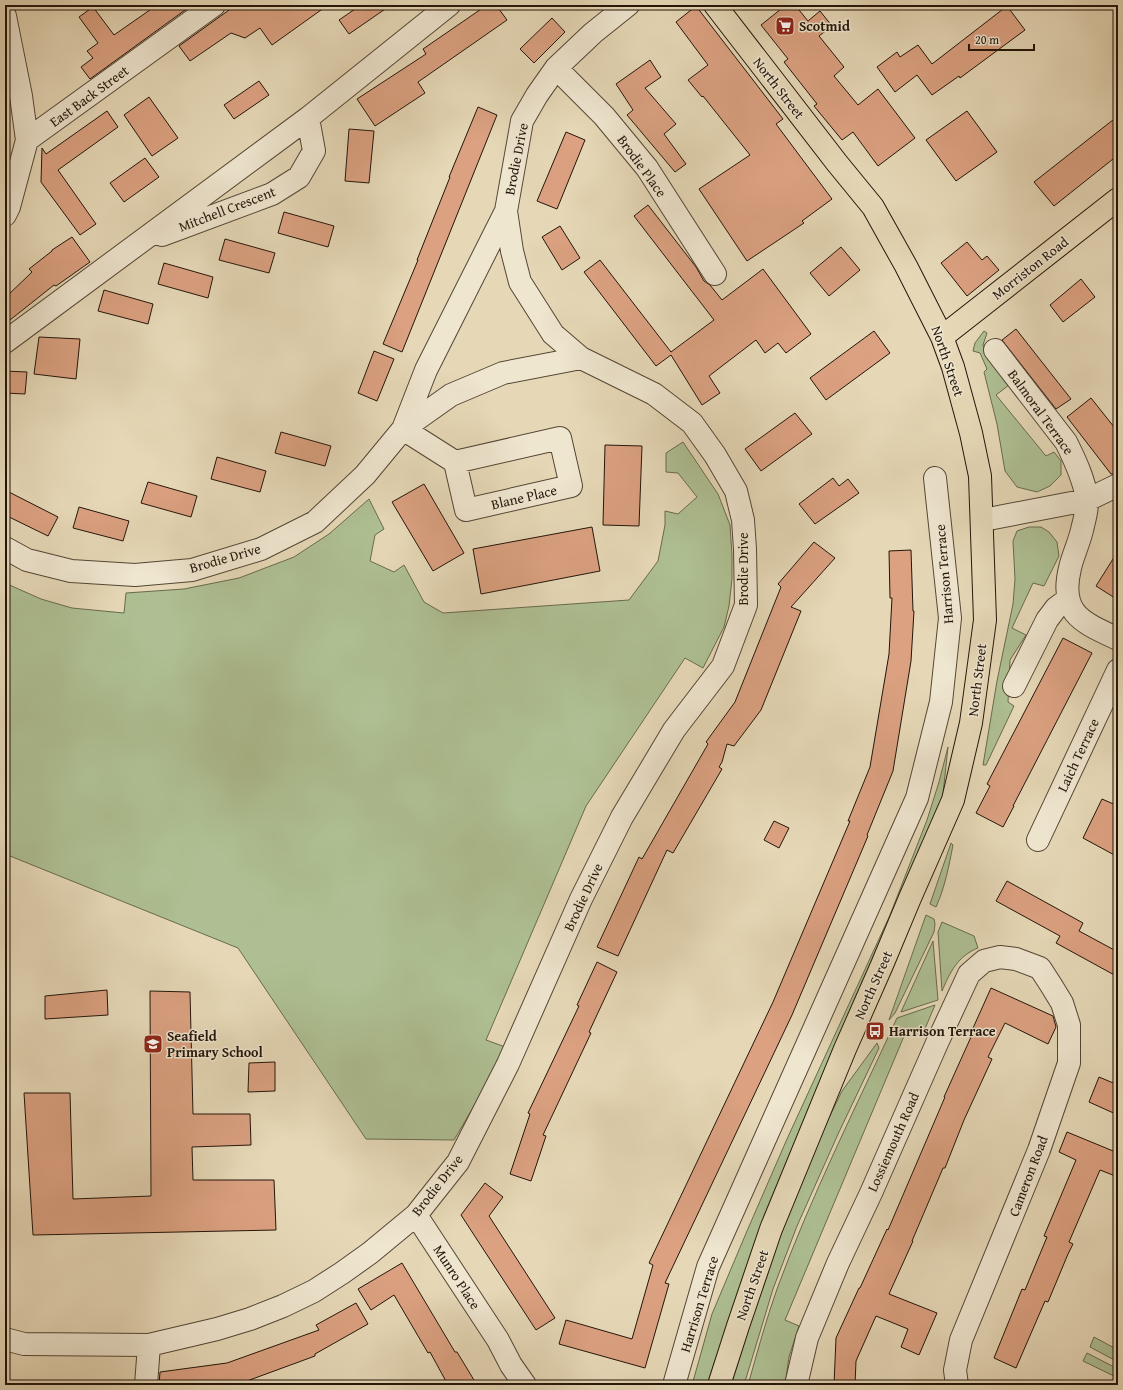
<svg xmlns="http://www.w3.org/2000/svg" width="1123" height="1390" font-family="'Gentium Book Plus',serif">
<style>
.green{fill:#aec093;stroke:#686a4e}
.building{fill:#dba181;stroke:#23150a}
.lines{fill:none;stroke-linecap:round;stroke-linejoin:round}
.minor-casing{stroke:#544635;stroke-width:24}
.major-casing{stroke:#23150a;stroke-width:24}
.minor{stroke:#efe6d0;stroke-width:22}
.major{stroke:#e6d8b7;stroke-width:22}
.labels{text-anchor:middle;stroke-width:3;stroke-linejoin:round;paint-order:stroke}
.poi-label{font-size:14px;font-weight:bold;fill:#23150a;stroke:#efe6d0;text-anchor:start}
.street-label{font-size:14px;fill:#23150a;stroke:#efe6d0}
</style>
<rect width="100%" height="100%" fill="#e6d8b7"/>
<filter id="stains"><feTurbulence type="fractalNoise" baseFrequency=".005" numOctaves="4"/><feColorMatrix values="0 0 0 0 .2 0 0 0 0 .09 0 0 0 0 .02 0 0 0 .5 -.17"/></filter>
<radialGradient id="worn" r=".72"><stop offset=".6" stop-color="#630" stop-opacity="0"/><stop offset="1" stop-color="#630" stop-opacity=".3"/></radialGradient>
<path class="green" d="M984,331L987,333L983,345L988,357L1009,385L996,395L1046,456L1054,452L1061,461V475L1050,486L1037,492L1017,487L1005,471L997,424L984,372L987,369L980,353L973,351L975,343Z
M683,442L718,494L730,525L732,555V579L729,606L724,627L703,668L685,658L586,806L486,1040L508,1048L454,1140L366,1139L238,948L5,854V583L41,599L72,608L124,613L126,593L184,589L239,578L294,557L329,534L369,499L384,529L375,535L370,561L394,572L404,565L424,602L443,613L629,600L658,561L665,525V511L678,514L697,497L678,473L666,472V453Z
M1029,527H1041L1049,532L1057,542L1059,556L1044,586L1033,583L1012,628L1026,635L1010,660L1008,702L1014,706L986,765H983L997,681L1013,604L1015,579L1013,541L1017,531Z
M948,747L942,803L711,1385H692L712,1314L747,1231L787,1139L890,915L927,820L939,782Z
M951,843L953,845C949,866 945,887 936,907L930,904Z
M926,915L934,919L935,924L934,932L895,1013L889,1020Z
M942,922L974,936L978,948C958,956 950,972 942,991L938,932Z
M933,941L938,1000L901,1012Z
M935,1005L922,1036L907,1029L785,1320L799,1326L789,1357L785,1385H748C757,1353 766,1320 777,1289C811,1196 856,1107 897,1018Z
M877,1043L879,1048L839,1132L797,1226L773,1289L744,1385H728L758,1283L825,1126L842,1091Z
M1094,1337L1118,1350V1362L1090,1347Z
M1087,1353L1118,1369V1378L1083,1361Z"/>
<path class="building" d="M157,5H192L90,79L81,67L93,58L87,51L98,43L79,17L93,7L114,35Z
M236,5H328L272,45L260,28L245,38L231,33L190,61L179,46Z
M361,5H391L349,34L339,20Z
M487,5H496L507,20L418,82L425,93L375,126L357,99L426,54L423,49Z
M786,5H795L808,21L820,11L832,26L819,36L844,67L834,76L858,105L878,89L915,138L878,166L853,132L842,140L814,106L817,104L784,62L788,59L761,25Z
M696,6L783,119L776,124L832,199L802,221L804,223L747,261L699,189L750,155L703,96L702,97L688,80L708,65L676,22Z
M1007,6L1025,30L960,78L959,76L932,95L917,75L895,92L877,67L897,52L900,57L918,45L932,64Z
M552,18L565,32L534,63L520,49Z
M650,60L661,77L645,88L676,124L664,134L686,164L675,172L627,115L633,110L616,84Z
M259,81L269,95L234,119L224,105Z
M149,97L178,138L152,156L124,115Z
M478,107L497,115L402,352L383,344L418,260H417L450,177H449Z
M107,111L118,127L58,170L96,224L80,235L41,182L42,148L46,154Z
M967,111L997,152L956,181L926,140Z
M1118,116V155L1054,206L1034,182Z
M349,129L374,131L369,183L345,181Z
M566,132L585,140L557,209L537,201Z
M145,158L159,177L124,202L110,183Z
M648,205L696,267L704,281L710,285L722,300L763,269L811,334L786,353L778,343L765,353L756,340L709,376L720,393L702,405L671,355L656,366L584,272L600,260L671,352L714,320L634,216Z
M284,212L334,226L328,247L278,233Z
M560,226L580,258L562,270L542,237Z
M72,237L90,262L56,286L54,285L5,324V298L32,272L29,269L52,251V250Z
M225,239L275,253L269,273L219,260Z
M967,242L982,260L987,256L999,270L967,296L941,263Z
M841,247L860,270L829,296L810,273Z
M164,263L213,277L208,298L158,284Z
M1081,279L1095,297L1063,322L1050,305Z
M104,290L153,304L148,324L98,311Z
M1016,329L1071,399L1056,409L1002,340Z
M874,331L890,353L826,400L810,378Z
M39,337L80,339L76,379L34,374Z
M374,351L394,359L377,401L358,393Z
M5,371L27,372L25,394L5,393Z
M1091,398L1118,432V473L1111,474L1067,417Z
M795,413L812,434L761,471L745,449Z
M281,432L331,446L325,466L275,453Z
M605,445L642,446L639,526L603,525Z
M217,457L266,471L260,492L211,479Z
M833,478L839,486L848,479L859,493L815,524L799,504Z
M148,482L197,496L191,517L141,503Z
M424,484L464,553L433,571L392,502Z
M5,490L58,517L48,536L5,515Z
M79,507L129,521L123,541L73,528Z
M592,527L600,571L481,594L473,549Z
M814,542L835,558L791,607L801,611L761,710L734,746L727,744L722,762L719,767L722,769L673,853L667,850L618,956L597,947L639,857L642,859L708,744L706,742L735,702L781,587L778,584Z
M911,550L913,611H914L911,661L893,771L867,835L868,836L792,1015L665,1283L669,1284L645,1368L559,1344L566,1320L632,1339L653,1265L649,1263L773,1002L850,821H848L870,767L889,654L892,598H890L889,551Z
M1118,551V600L1096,586Z
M1063,638L1092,653L1013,806H1014L1003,827L976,813L990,786L987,784Z
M1102,799L1118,806V857L1083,838Z
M774,821L789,828L779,848L764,840Z
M1007,881L1083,923L1079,931L1118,952V977L1056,943L1060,936L996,901Z
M597,962L617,972L589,1032L591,1033L543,1135L546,1136L531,1181L510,1174L530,1114L528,1113L579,1006L577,1005Z
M991,988L1053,1016L1056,1027L1048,1044L1005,1023L988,1057L992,1059L964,1120L945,1168H943L912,1241H913L889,1294L937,1313L919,1355L901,1347L908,1329L876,1316L856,1361L855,1385H834L836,1338L859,1288H860L887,1229L888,1230L945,1097H944L971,1037H969Z
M107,990L108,1015L45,1019V996Z
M150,991L190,992L193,1114H250L251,1145L192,1147L193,1180H274L276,1230L33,1235L24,1093H70L73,1199L151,1196Z
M275,1062V1091L248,1092L249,1063Z
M1099,1077L1118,1085V1115L1089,1102Z
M1067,1132L1118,1153V1177L1100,1170L1069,1242L1073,1244L1068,1254L1048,1302L1045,1301L1016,1368L994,1358L1022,1289L1025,1290L1047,1237L1044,1236L1076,1160L1059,1152Z
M485,1183L503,1197L489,1216L555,1318L536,1330L461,1215Z
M402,1263L455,1352H457L477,1385H448L430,1352L428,1353L394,1295L371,1310L358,1289Z
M356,1303L368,1324L315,1354V1356L236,1385H159L160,1372L227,1363L319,1330L316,1325Z"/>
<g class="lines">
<defs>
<path id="minor" d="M5,16L21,96L27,140
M556,68L604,116L647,168L715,274
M506,211L512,251L520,282L553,334L581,358
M5,215L9,207L27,140L214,5
M162,235L272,194L299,177L314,151L308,118
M5,342L308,118L449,5
M995,350L1066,442C1075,460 1084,479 1087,499C1088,509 1084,521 1082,530C1079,543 1073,555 1070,568C1059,614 1082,622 1118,639
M455,462L466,510L571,486L560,438L455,462L403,429L426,370L506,211L522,121L537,95L556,68L593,33L628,5
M983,520L1087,500L1118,485
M5,548L27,560L71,571L135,575L192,570L261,549L315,522L365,475L403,429L451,395L503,373L581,358L654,394L692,423L715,455L736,491L743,520L745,549L746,605L723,666L674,730L622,817L581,899L508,1064L458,1162L416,1215L370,1253L342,1273L314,1291L283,1306L250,1319L217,1329L149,1345L24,1344L5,1339
M1014,686L1047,620L1056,608L1068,599
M1038,840L1118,670
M416,1215L498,1340L511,1365L525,1385
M146,1385L149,1345
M674,1385L708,1267L917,798L941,702L950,618L935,478
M796,1385L807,1338L838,1263L871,1193L937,1043L969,974L984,961L1000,957L1016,959L1040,968L1051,985L1062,1003L1069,1025V1063L1039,1150L961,1340L955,1370L957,1385"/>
<path id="major" d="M715,5L837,163L873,207L906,266L942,337L953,367L971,433L980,476L985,620L971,723L953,800L910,898L882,965L845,1049L771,1229L738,1326L719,1385
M942,337L1118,199"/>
</defs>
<use href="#minor" class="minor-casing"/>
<use href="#major" class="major-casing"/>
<use href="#minor" class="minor"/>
<use href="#major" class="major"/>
</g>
<defs>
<symbol id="supermarket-square" viewBox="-11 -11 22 22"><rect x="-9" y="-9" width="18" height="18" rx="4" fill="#8f2418" stroke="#efe6d0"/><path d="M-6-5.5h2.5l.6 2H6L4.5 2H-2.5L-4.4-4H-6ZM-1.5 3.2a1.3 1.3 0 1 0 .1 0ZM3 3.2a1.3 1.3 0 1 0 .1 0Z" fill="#fff"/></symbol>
<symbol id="bus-square" viewBox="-11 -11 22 22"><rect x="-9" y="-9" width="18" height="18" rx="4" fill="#8f2418" stroke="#efe6d0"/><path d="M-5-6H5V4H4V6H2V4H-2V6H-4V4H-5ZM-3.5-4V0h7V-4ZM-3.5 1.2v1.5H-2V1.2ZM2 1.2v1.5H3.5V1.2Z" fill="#fff"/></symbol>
<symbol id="school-square" viewBox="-11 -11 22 22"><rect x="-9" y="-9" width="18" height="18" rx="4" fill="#8f2418" stroke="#efe6d0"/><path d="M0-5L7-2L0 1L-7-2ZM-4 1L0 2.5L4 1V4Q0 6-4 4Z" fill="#fff"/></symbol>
</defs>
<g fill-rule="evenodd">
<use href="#supermarket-square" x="774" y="15" width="22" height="22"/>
<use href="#bus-square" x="864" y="1020" width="22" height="22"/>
<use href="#school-square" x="142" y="1033" width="22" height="22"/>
</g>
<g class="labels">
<g class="poi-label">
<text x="799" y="31">Scotmid</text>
<text x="889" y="1036">Harrison Terrace</text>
<text x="167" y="1041">Seafield<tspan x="167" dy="16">Primary School</tspan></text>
</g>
<g class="street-label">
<text transform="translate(779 88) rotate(52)" y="5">North Street</text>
<text transform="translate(89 96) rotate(-36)" y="5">East Back Street</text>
<text transform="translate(516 159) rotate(-79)" y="5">Brodie Drive</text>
<text transform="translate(642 166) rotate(54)" y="5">Brodie Place</text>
<text transform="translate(227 209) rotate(-21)" y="5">Mitchell Crescent</text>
<text transform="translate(1030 268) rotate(-38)" y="5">Morriston Road</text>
<text transform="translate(948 361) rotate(71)" y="5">North Street</text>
<text transform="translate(1041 412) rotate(54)" y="5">Balmoral Terrace</text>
<text transform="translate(524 497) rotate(-13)" y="5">Blane Place</text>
<text transform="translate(225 558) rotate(-16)" y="5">Brodie Drive</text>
<text transform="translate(743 569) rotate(-90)" y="5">Brodie Drive</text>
<text transform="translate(944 574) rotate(-95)" y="5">Harrison Terrace</text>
<text transform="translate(977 680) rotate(-83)" y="5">North Street</text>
<text transform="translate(1078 755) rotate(-65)" y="5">Laich Terrace</text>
<text transform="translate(583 897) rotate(-65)" y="5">Brodie Drive</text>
<text transform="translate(873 985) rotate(-66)" y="5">North Street</text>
<text transform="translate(893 1142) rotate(-66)" y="5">Lossiemouth Road</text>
<text transform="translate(1028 1176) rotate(-69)" y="5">Cameron Road</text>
<text transform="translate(437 1185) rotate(-52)" y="5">Brodie Drive</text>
<text transform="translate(457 1277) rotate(57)" y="5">Munro Place</text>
<text transform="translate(752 1285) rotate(-71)" y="5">North Street</text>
<text transform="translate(699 1304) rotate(-73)" y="5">Harrison Terrace</text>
</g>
</g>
<rect width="1123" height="1390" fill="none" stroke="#e6d8b7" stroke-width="20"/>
<rect x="6" y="6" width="1111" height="1378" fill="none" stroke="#23150a" stroke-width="2"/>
<rect x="10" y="10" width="1103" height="1370" fill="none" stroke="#23150a"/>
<path d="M969 44v6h65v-6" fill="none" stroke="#23150a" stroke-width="2"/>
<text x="975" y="44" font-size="12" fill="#23150a" stroke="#efe6d0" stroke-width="3" paint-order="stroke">20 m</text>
<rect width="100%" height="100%" filter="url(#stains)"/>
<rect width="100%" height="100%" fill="url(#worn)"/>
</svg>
